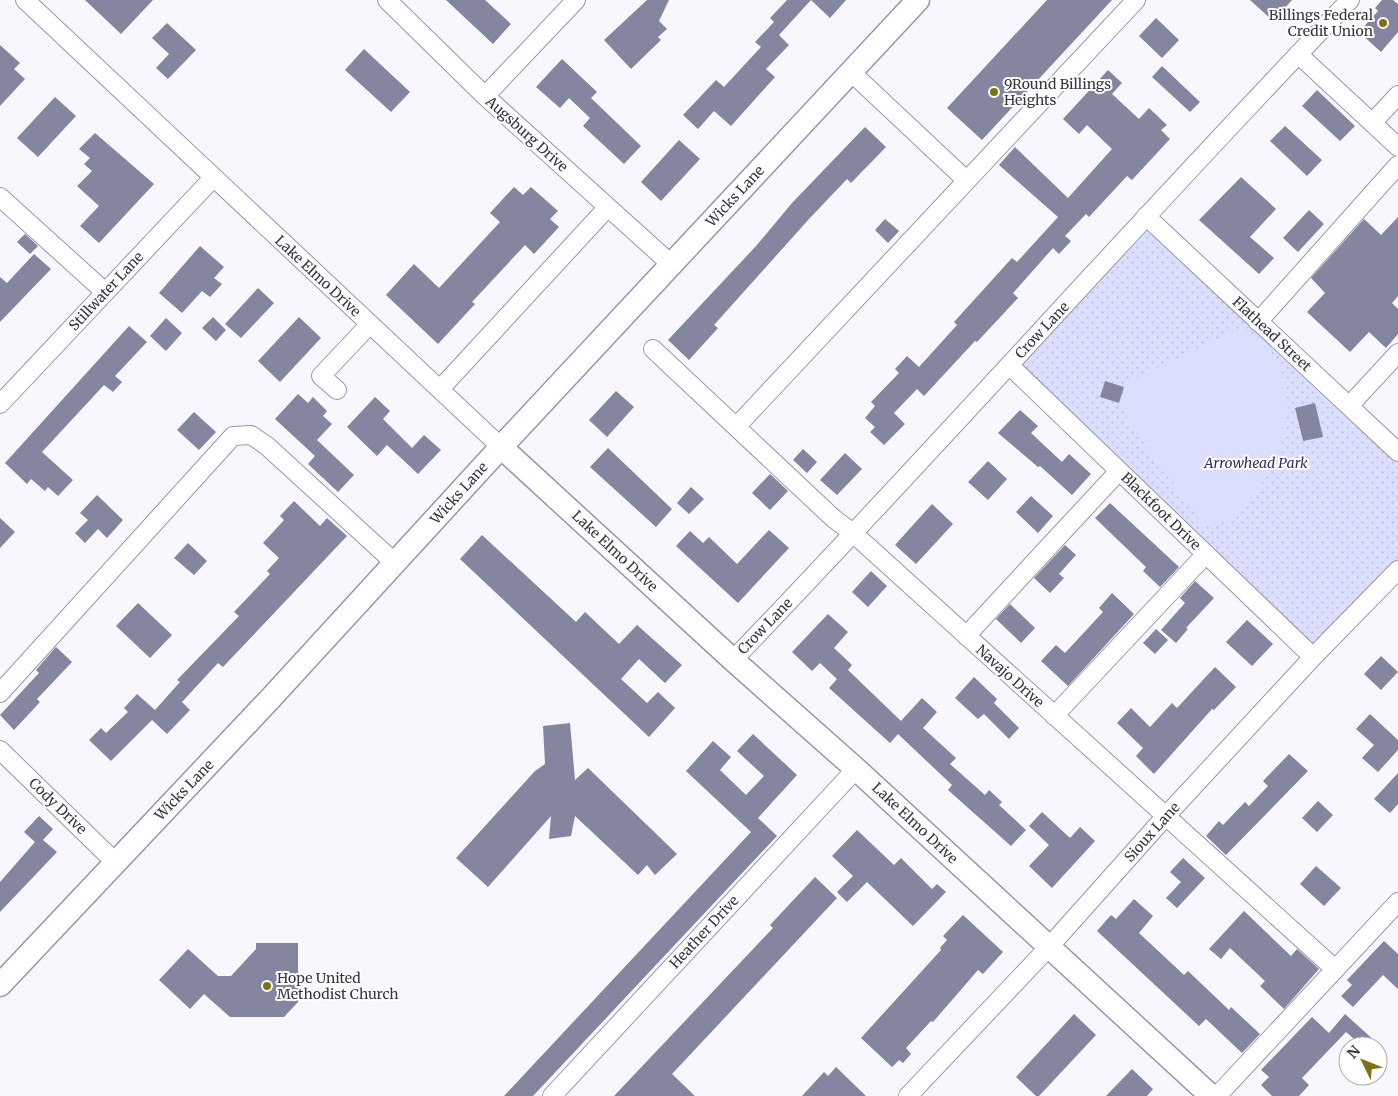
<svg xmlns="http://www.w3.org/2000/svg" width="1398" height="1096" font-family="Merriweather,serif">
<style>
.park{fill:url(#park-dots)}
.pitch{fill:#dcdefd}
.building{fill:#84859e}
.lines{fill:none;stroke-linecap:round;stroke-linejoin:round}
.minor-casing{stroke:#9597b0;stroke-width:20}
.major-casing{stroke:#9597b0;stroke-width:25}
.minor{stroke:#fff;stroke-width:18}
.major{stroke:#fff;stroke-width:22}
.poi-dot{fill:#7c7213;stroke:#fff;stroke-width:2}
.labels{text-anchor:middle;stroke-width:4;stroke-linejoin:round;paint-order:stroke}
.poi-label{font-size:14px;fill:#353540;stroke:#fff;text-anchor:start}
.street-label{font-size:14px;fill:#353540;stroke:#fff}
.park-label{font-size:14px;font-style:italic;fill:#312d66;stroke:#fff}
</style>
<defs>
<pattern id="park-dots" width="8" height="8" patternUnits="userSpaceOnUse" patternTransform="scale(1.25)"><rect width="8" height="8" fill="#dcdefd"/><path d="M2 2h.1M6 6h.1" fill="none" stroke="#bdbfda" stroke-width="1.8" stroke-linecap="round"/></pattern>
</defs>
<rect width="100%" height="100%" fill="#f7f7fd"/>
<path class="park" d="M1151,221L1398,459V563L1318,652L1019,366Z"/>
<path class="pitch" d="M1242,327L1267,344L1285,378L1288,409L1281,447L1257,492L1225,522L1203,525L1129,422L1120,403L1126,383Z"/>
<path class="building" d="M85,0H153L121,34Z
M446,0H485L511,24L493,44Z
M647,0H669L659,21L667,29L658,37L661,40L631,69L604,40Z
M787,0H846L830,18L811,0L779,35L789,45L766,69L775,77L731,126L714,111L698,129L683,115L716,80L724,87L761,47L755,42L774,22L770,18Z
M1047,0H1112L982,140L947,108Z
M1250,0H1292L1273,21Z
M1382,0H1393L1398,4V32L1381,52L1359,32L1378,11L1375,8Z
M1156,18L1179,40L1162,58L1139,36Z
M167,23L196,50L168,79L156,68L169,54L152,38Z
M0,45L20,63L14,69L25,79L0,106Z
M364,49L410,92L391,112L345,70Z
M562,59L597,92L591,98L641,146L624,164L583,126L590,118L569,98L560,108L536,87Z
M1162,66L1200,102L1190,112L1152,77Z
M1108,70L1122,83L1112,94L1139,119L1149,108L1167,125L1161,130L1170,139L1132,180L1127,176L1089,217L1086,214L1065,236L1071,241L1059,254L1053,248L1013,293L1018,298L977,342L975,341L924,396L917,389L894,413L905,424L884,445L870,432L875,427L865,418L875,406L871,402L899,373L895,369L907,356L919,367L957,325L954,322L1012,258L1017,262L1058,217L999,165L1015,147L1068,198L1112,149L1087,125L1079,134L1063,119Z
M1317,90L1355,126L1340,141L1302,106Z
M55,97L76,116L38,157L17,138Z
M1285,126L1322,160L1307,176L1270,141Z
M865,127L886,147L851,183L847,179L809,219L714,325L718,328L689,360L668,340L757,245L792,203Z
M95,133L154,184L99,243L80,226L99,206L77,186L92,171L84,164L90,158L79,149Z
M679,140L700,159L661,201L641,182Z
M1241,177L1276,209L1250,237L1274,258L1259,274L1199,220Z
M514,187L523,195L531,187L558,211L550,219L559,227L534,254L525,245L472,302L475,304L438,344L386,295L414,264L439,288L500,222L490,213Z
M1309,210L1324,224L1298,252L1283,238Z
M1398,217V296L1392,303L1398,309V334L1386,348L1369,332L1350,352L1307,312L1325,293L1311,278L1364,219L1381,235Z
M885,219L899,231L888,243L875,230Z
M25,234L38,246L30,254L17,242Z
M200,246L224,267L214,278L222,284L210,297L202,291L182,313L159,293Z
M34,254L51,269L0,322V277L7,283Z
M258,288L274,303L241,338L225,324Z
M213,317L226,330L216,341L202,328Z
M299,317L321,338L280,382L258,361Z
M166,318L182,333L166,351L150,336Z
M129,326L147,342L115,376L122,382L113,392L104,385L42,452L73,480L58,496L48,487L45,491L31,479L27,484L5,463Z
M1105,381L1124,387L1119,403L1100,397Z
M616,391L634,407L607,437L589,420Z
M298,394L308,403L313,397L327,411L323,416L332,424L317,440L354,475L338,492L308,464L315,456L275,419Z
M375,397L390,411L383,419L412,448L424,435L441,450L418,474L387,445L377,456L347,427Z
M1315,403L1323,437L1303,441L1295,408Z
M1020,410L1038,426L1031,433L1062,462L1069,454L1091,474L1072,495L1040,466L1038,467L998,433Z
M194,412L216,432L199,450L177,430Z
M608,448L672,509L656,527L590,467Z
M803,449L817,462L807,473L793,460Z
M845,453L862,469L837,495L820,480Z
M988,461L1007,479L988,500L968,482Z
M770,474L788,491L770,510L752,493Z
M691,487L704,499L689,514L677,503Z
M97,495L123,520L107,538L98,529L85,543L75,533L88,520L80,513Z
M1031,496L1053,516L1038,533L1016,512Z
M294,501L320,526L327,518L347,536L223,667L218,663L182,702L190,710L167,734L152,720L111,761L89,740L101,728L106,733L128,712L124,708L137,694L155,710L180,682L177,680L239,616L234,612L270,574L267,571L279,558L263,543L284,520L280,516Z
M1110,503L1179,567L1160,587L1143,571L1146,567L1095,518Z
M932,504L953,524L916,564L895,545Z
M0,518L15,532L0,548Z
M769,530L789,548L738,603L676,546L690,531L703,543L709,537L737,564Z
M482,535L576,622L585,612L619,644L637,625L682,665L665,683L639,659L621,679L647,703L658,692L675,708L649,737L460,559Z
M188,543L207,561L194,575L174,558Z
M1065,545L1076,555L1059,574L1064,578L1050,593L1034,578Z
M871,571L887,586L868,607L852,592Z
M1195,581L1214,598L1186,628L1188,629L1176,643L1161,630L1185,603L1180,598Z
M1112,593L1134,614L1068,686L1041,661L1056,645L1065,653L1103,612L1099,608Z
M138,603L172,635L150,658L116,626Z
M1010,604L1035,628L1021,643L996,619Z
M828,614L848,632L834,648L852,665L848,670L901,721L922,698L937,712L923,728L956,758L950,764L985,795L989,790L1002,802L999,805L1026,830L1011,846L948,790L952,785L898,734L890,743L829,688L837,679L820,663L812,671L792,652Z
M1247,620L1273,644L1252,666L1226,642Z
M1156,629L1168,640L1155,654L1143,643Z
M56,647L72,662L37,699L40,702L14,730L0,715L39,673L36,670Z
M1381,656L1398,672L1381,690L1364,674Z
M1215,667L1236,687L1214,710L1212,709L1154,774L1136,756L1143,748L1117,723L1131,708L1150,727L1172,703L1177,708Z
M974,677L997,699L994,703L1019,728L1009,739L984,714L978,719L955,698Z
M1370,714L1398,740V750L1378,772L1362,758L1374,745L1356,729Z
M570,723L575,780L588,768L677,854L655,875L647,865L638,875L575,816L571,836L549,839L551,816L488,887L456,858L535,771L545,764L543,726Z
M753,734L797,775L758,818L777,836L533,1096H504L751,832L686,771L713,741L731,757L720,770L746,795L764,776L737,751Z
M1289,754L1308,771L1226,855L1206,836L1219,821L1223,825L1245,802L1249,806L1268,786L1263,781Z
M1398,773V804L1390,813L1374,799Z
M1318,801L1333,815L1317,832L1302,818Z
M1042,812L1070,838L1080,827L1095,841L1052,888L1029,866L1049,845L1029,826Z
M39,816L53,829L43,840L57,852L0,912V882L35,842L24,832Z
M857,830L894,865L901,858L932,889L937,884L946,892L913,926L867,882L847,902L837,892L853,876L832,856Z
M1183,858L1205,878L1177,908L1166,898L1181,882L1170,872Z
M1316,866L1341,888L1324,906L1300,884Z
M815,877L837,898L672,1074L695,1096H614L773,928L770,925Z
M1134,899L1153,916L1139,933L1184,975L1188,971L1229,1010L1231,1007L1260,1034L1242,1053L1206,1019L1199,1026L1097,931L1111,915L1116,919Z
M1244,911L1291,956L1297,949L1319,969L1284,1009L1260,986L1265,981L1230,948L1221,959L1209,949Z
M963,915L1003,952L983,974L978,970L933,1022L931,1021L906,1048L911,1054L903,1063L899,1060L892,1067L861,1038L941,950L940,948L947,940L943,936Z
M1384,941L1398,954V989L1383,975L1353,1007L1341,996L1352,985L1347,980Z
M256,943H298V1002L284,1017H230L204,994L190,1009L159,980L188,949L218,976H231L256,949Z
M1074,1014L1096,1035L1039,1096H1036L1016,1077Z
M1345,1014L1376,1042L1373,1046H1362L1346,1032L1302,1078L1309,1085L1299,1096H1272L1261,1085L1269,1077L1261,1070L1312,1017L1329,1033Z
M836,1067L866,1096H802L824,1072L828,1076Z
M1132,1069L1153,1089L1147,1096H1106Z"/>
<g class="lines">
<defs>
<path id="minor" d="M25,0L501,447
M387,0L485,96L672,265
M1298,54L1398,147
M851,72L966,180
M485,96L576,0
M1372,123L1398,95
M0,197L105,292
M1146,216L1398,452
M1258,322L1398,165
M653,349L833,518L854,534L1335,969
M1009,365L1313,657
M440,389L608,207
M337,390L321,376L370,324
M0,404L213,178
M1349,406L1398,353
M736,427L1136,0
M966,636L1119,471
M733,660C942,443 1141,217 1350,0
M0,693L233,436L251,435L267,446L395,563
M1054,716L1206,554
M0,750L115,862
M552,1096L856,769
M908,1096L1048,948L1165,817L1313,657L1398,570
M1217,1096L1398,902"/>
<path id="major" d="M501,447L733,660L856,769L1211,1096
M0,985L270,699L501,447L918,0"/>
</defs>
<use href="#minor" class="minor-casing"/>
<use href="#major" class="major-casing"/>
<use href="#minor" class="minor"/>
<use href="#major" class="major"/>
</g>
<g class="poi-dot">
<circle cx="1383" cy="23" r="5"/>
<circle cx="994" cy="92" r="5"/>
<circle cx="267" cy="986" r="5"/>
</g>
<g class="labels">
<g class="poi-label">
<text x="1373" y="20" text-anchor="end">Billings Federal<tspan x="1373" dy="16">Credit Union</tspan></text>
<text x="1004" y="89">9Round Billings<tspan x="1004" dy="16">Heights</tspan></text>
<text x="277" y="983">Hope United<tspan x="277" dy="16">Methodist Church</tspan></text>
</g>
<g class="street-label">
<text transform="translate(527 134) rotate(42)" y="5">Augsburg Drive</text>
<text transform="translate(735 196) rotate(-47)" y="5">Wicks Lane</text>
<text transform="translate(318 276) rotate(43)" y="5">Lake Elmo Drive</text>
<text transform="translate(106 291) rotate(-47)" y="5">Stillwater Lane</text>
<text transform="translate(1042 330) rotate(-47)" y="5">Crow Lane</text>
<text transform="translate(1272 334) rotate(43)" y="5">Flathead Street</text>
<text transform="translate(459 493) rotate(-48)" y="5">Wicks Lane</text>
<text transform="translate(1161 511) rotate(44)" y="5">Blackfoot Drive</text>
<text transform="translate(615 551) rotate(43)" y="5">Lake Elmo Drive</text>
<text transform="translate(765 626) rotate(-46)" y="5">Crow Lane</text>
<text transform="translate(1010 676) rotate(42)" y="5">Navajo Drive</text>
<text transform="translate(184 790) rotate(-46)" y="5">Wicks Lane</text>
<text transform="translate(58 806) rotate(44)" y="5">Cody Drive</text>
<text transform="translate(915 823) rotate(43)" y="5">Lake Elmo Drive</text>
<text transform="translate(1152 832) rotate(-48)" y="5">Sioux Lane</text>
<text transform="translate(704 932) rotate(-47)" y="5">Heather Drive</text>
</g>
<g class="park-label">
<text x="1256" y="468">Arrowhead Park</text>
</g>
</g>
<g transform="translate(1363 1061) rotate(313)"><circle r="24" fill="#ffffff" stroke="#aeaeb3"/>
<path d="M0-4L9 19L0 12L-9 19Z" fill="#7c7213"/>
<text y="-8" font-size="14" font-weight="bold" text-anchor="middle" fill="#353540">N</text>
</g>
</svg>
